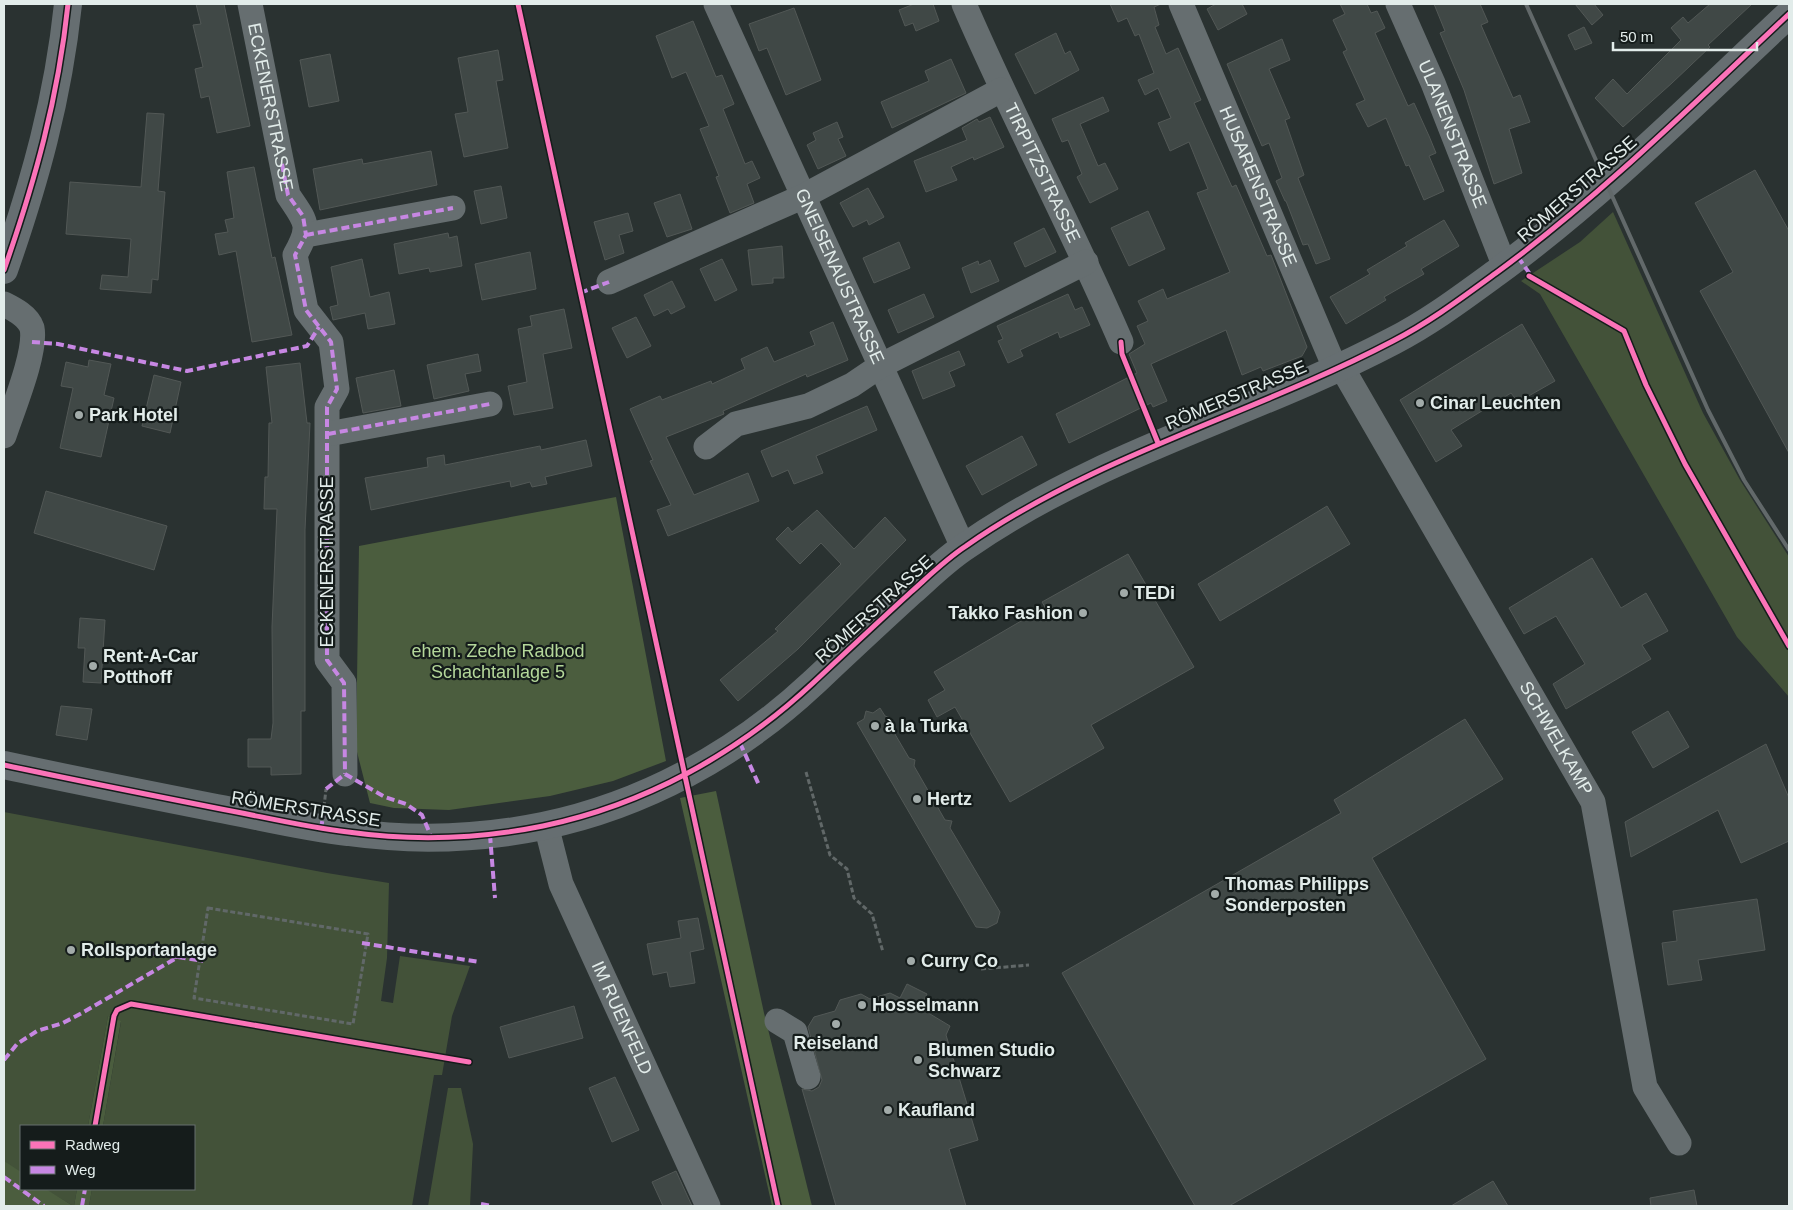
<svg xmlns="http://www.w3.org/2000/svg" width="1793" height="1210" font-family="Arial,sans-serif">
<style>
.green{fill:#435239}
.forest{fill:#4b5d3e}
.building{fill:#404846;stroke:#525856}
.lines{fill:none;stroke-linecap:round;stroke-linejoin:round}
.path{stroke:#616868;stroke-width:3;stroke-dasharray:5 2.5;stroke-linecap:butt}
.minor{stroke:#666e70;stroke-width:25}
.major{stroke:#666e71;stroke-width:28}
.rail{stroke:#62696a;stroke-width:4}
.quiet{stroke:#c787e3;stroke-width:4;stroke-dasharray:8 4;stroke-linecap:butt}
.cycleway-casing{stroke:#151c1b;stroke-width:8}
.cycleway{stroke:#fb73b8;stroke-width:5}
.poi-dot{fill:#a2aba9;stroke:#151c1b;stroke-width:2}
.labels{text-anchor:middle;stroke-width:4.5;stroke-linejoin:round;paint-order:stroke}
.street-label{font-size:18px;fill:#e2ecea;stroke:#151c1b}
.poi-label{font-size:18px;font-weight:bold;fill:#e2ecea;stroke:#151c1b;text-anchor:start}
.park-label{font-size:18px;fill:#b4d79a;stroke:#151c1b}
</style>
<rect width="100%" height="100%" fill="#2a3231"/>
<path class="green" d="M1613,212L1703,413L1740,480L1789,557V697L1737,637L1540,294L1521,281L1580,242Z
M4,812L327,873L389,883L387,958L381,1001L393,1003L400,956L470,966L452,1016L442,1075H434L412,1206H89L92,1189H194V1126H103L121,1022L108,1016L88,1126H21V1174L4,1162Z
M448,1088H461L473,1144L470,1206H428Z
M45,1189H77L74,1206H73Z"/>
<path class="forest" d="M616,497L666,761L613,781L550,796L449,810L394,808L370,803L356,748L359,546Z
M716,791L764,1013L812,1206H772L680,798Z
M108,1016L121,1021L103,1126H88Z
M4,1161L21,1172V1189H46L73,1206H4Z
M77,1189H92L89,1206H74Z"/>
<path class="building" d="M196,4H224L250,126L217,133L209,96L201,98L195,69L203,67L193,25L201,24Z
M914,4H933L939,21L916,31L913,23L905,26L899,10Z
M1110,4H1161L1154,7L1159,25L1155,27L1166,54L1178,48L1201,100L1194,103L1232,187L1236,185L1267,256L1271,255L1307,347L1302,356L1263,371L1261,367L1242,375L1226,330L1151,364L1167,401L1153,407L1151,403L1069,443L1056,414L1137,373L1129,354L1145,344L1137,326L1148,321L1138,301L1163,289L1167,299L1230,272L1197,193L1208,189L1189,142L1170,151L1158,123L1171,118L1158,88L1145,95L1138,80L1154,73L1139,34L1135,36L1127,18L1118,22Z
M1216,4H1242L1247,14L1218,30L1207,9Z
M1340,4H1367L1371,13L1377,11L1385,28L1375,33L1408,106L1414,103L1429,136L1436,153L1429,156L1444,191L1424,200L1409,165L1406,166L1386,118L1368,127L1356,104L1365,100L1343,52L1347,50L1333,20L1345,14Z
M1434,4H1480L1488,22L1481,25L1513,98L1520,95L1530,122L1509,129L1522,173L1494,184L1464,90L1440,33L1445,31Z
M1575,4H1594L1603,15L1592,25Z
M1710,4H1752L1708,45L1710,47L1672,83L1623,127L1595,98L1613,79L1627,94L1681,40L1671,28L1683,17L1688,23Z
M794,8L821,80L786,95L767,48L759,51L749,24Z
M693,21L716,77L722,75L734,104L723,109L745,164L752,161L760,178L747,184L754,203L730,213L716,177L719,176L700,129L709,126L686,72L672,78L656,36Z
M1584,27L1592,43L1575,50L1568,35Z
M1056,33L1065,54L1070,51L1079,70L1035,94L1015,54Z
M1282,39L1290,60L1269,69L1290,118L1285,120L1304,175L1298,178L1330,259L1316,264L1308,244L1303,245L1286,201H1285L1276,181L1282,178L1269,143L1262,146L1227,64Z
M498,50L503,80L496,81L508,148L464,157L455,114L468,112L458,58Z
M330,54L339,101L309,107L300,60Z
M951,59L966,93L892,128L881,102L929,81L925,71Z
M1103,97L1109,111L1080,124L1098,166L1105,163L1118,189L1090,203L1077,177L1082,174L1068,140L1062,142L1052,119Z
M147,113L164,114L158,191L165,192L158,280L152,279L151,293L100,289L102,275L128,277L131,239L66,234L70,182L141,187Z
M990,117L1004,147L974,160L973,157L951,167L957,180L926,192L914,161L967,140L962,128L977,119L979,122Z
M837,122L843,137L838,139L846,156L818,169L807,145L816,140L813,133Z
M431,151L437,185L320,210L313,169L362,159L363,164Z
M254,167L272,258L275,257L292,335L252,342L236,251L219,255L215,234L228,232L225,220L234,218L227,172Z
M1755,170L1789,231V453L1700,291L1733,272L1695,203Z
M501,186L507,218L481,224L474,191Z
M868,188L884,217L869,225L867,220L853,227L840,203Z
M680,194L692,229L667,237L654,203Z
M1148,211L1165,249L1129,266L1111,228Z
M628,213L633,231L619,235L624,253L605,260L594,222Z
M1444,220L1459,246L1421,269L1424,274L1384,297L1386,300L1346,324L1330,297L1370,274L1367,270L1407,246L1405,243Z
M1044,228L1056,252L1025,267L1014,243Z
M448,233L449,238L457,236L462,266L430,272L429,268L399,274L394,244Z
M899,242L910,268L874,283L863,258Z
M782,246L784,278H773V283L752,285L748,250Z
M530,252L536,289L482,300L475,264Z
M362,259L370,297L389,292L395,324L368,329L365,313L333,320L330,307L338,305L331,267Z
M722,259L737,290L715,301L700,269Z
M990,260L999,281L971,293L962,268L978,261L979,265Z
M672,281L685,307L671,314L668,309L654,316L644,295Z
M924,294L934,317L898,333L888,310Z
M1068,294L1075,310L1082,307L1090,325L1060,338L1058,332L1020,350L1023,356L1008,363L998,341L1003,339L997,326Z
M564,309L572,348L543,354L553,408L514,415L508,386L527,382L518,329L532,326L530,316Z
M636,317L651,346L627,358L612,328Z
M833,322L848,360L807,377L806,374L723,411L724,414L666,437L694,495L748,473L759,501L668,536L657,510L671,505L650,461L653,460L630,409L660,396L662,400L711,381L712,384L745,369L741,359L767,347L774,362L815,345L810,332Z
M1522,324L1555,381L1518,402L1511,393L1451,430L1462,446L1436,462L1400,400Z
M959,351L965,365L949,372L955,386L923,399L912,371Z
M478,354L481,371L465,374L469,391L434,399L427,365Z
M89,360L111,364L104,395L114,398L101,457L60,448L73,388L61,386L66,362L88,367Z
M300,363L307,423H310L305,530V711H301V774L271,775V767H248V739H271L273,723L272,627L277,509H264L265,477H268L269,423H272L266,367Z
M394,370L401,406L363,413L356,378Z
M154,375L181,382L170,433L142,426Z
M867,406L877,430L816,456L823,473L794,484L788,470L772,477L761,451Z
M1022,436L1037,465L982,495L966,466Z
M586,440L592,466L545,477L547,484L532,487L530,482L511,487L510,481L371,510L365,478L428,467L427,458L444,455L445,465L540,446L541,450Z
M46,491L167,526L154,570L34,533Z
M1327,506L1350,544L1220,621L1198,584Z
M817,510L854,549L885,517L906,540L798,649L738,701L720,680L778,631L775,629L841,564L821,543L800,564L776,539L788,527L792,532Z
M1128,554L1194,667L1091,725L1104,748L1010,802L955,707L937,717L928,700L945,690L934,672L1045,607L1042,602Z
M1592,558L1621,608L1646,593L1668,631L1642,645L1651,659L1566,709L1553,684L1585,664L1556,616L1524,634L1509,608Z
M80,618L105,620L101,683L83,682L85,648H78Z
M61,706L92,709L87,740L56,735Z
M880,708L885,716L891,718L889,724L909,758L915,760L914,766L945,820L952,821L950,828L1000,912L997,923L987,928L976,927L857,723L864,719L866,711L873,713Z
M1668,711L1689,747L1653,768L1632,732Z
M1465,719L1503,779L1372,858L1486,1059L1229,1206H1195L1062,973L1341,813L1334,800Z
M1766,744L1789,798V841L1741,863L1718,810L1631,857L1625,822Z
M1757,899L1765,950L1698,960L1702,980L1668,985L1662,943L1677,941L1673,911Z
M698,918L704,949L690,952L695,983L670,987L667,972L653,975L647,944L681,938L678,921Z
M907,984L927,994L920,1008L950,1026L946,1035L978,1140L949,1149L966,1206H836L802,1089L812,1091L819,1087L822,1080L808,1027L814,1017L835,1011L840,1000L861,994L870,999L890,993L900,998Z
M574,1006L583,1038L509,1058L500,1027Z
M615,1077L639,1130L612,1142L589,1088Z
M676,1171L692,1206H663L652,1182Z
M1493,1181L1508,1206H1451Z
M1694,1190L1697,1206H1651L1650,1198Z"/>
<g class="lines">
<path class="path" d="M806,772L830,855L847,869L854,898L872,914L883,952
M324,807L326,789
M208,908L368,934L353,1024L194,998Z
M981,969L1029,965"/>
<g class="minor">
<path id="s1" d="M250,4L288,195C306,222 312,225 295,255L306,310L331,342L337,389L327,407V660L344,683L345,774"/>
<path id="s2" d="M716,4L963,547"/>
<path id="s3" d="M964,4C1013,118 1072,228 1121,342"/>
<path id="s4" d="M1181,4L1335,368"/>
<path id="s5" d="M1398,4L1433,83L1505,267"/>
<path d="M306,235L453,208"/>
<path d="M609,282L802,197L1001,90"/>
<path d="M4,304C14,309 28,316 32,328C37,352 12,411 4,436"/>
<path id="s6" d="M1341,366L1593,802L1645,1087L1679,1143"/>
<path d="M328,434L490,404"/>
<path d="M706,447L736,424L808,406L852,385L880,366L1086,262"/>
<path id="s7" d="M546,825L561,884L708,1206"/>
<path d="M777,1021L795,1032L808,1077"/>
</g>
<path class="major" d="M4,270C35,181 58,99 68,4
M4,765C74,780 145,794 216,808C260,816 304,827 348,832C412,841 479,839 543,826C644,805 737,754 813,683C845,653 878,622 911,592C929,576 946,559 966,546C1098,454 1252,415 1393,341C1430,322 1463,297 1496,273C1601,196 1694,103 1789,14"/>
<path class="rail" d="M1526,4L1708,410L1744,480L1789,550"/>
<path class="quiet" d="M282,164L288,195L303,216L306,235L295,255L306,310L331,342L337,389L327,407V660L344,683L345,774
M306,235L453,208
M1518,257L1532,277
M580,293L609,282
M32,342L58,344L187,371L307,346L319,327
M328,434L490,404
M740,743L759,785
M345,774L385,797L406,804L422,815L431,836
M326,789L345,774
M321,829L324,810
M490,835L495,898
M362,943L479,962
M135,951L178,957
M4,1060L17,1044L37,1031L63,1023L82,1013L178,957L203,961
M4,1177L44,1206
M481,1204L491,1206
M82,1206L85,1189"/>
<defs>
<path id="cycleway" d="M518,4L778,1206
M4,270C35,181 58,99 68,4
M1529,276L1624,331L1646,385L1685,464L1789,646
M1121,342L1122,354L1158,443
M4,765C74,780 145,794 216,808C260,816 304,827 348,832C412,841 479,839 543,826C644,805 737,754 813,683C845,653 878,622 911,592C929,576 946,559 966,546C1098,454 1252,415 1393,341C1430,322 1463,297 1496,273C1601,196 1694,103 1789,14
M95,1126L114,1016L117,1010L131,1004L469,1062"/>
</defs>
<use href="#cycleway" class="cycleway-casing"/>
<use href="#cycleway" class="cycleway"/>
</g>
<g class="poi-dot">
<circle cx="1420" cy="403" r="5"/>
<circle cx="79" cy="415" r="5"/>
<circle cx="1124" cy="593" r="5"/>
<circle cx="1083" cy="613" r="5"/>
<circle cx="93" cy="666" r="5"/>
<circle cx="875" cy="726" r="5"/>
<circle cx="917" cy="799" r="5"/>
<circle cx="1215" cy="894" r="5"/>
<circle cx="71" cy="950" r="5"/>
<circle cx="911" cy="961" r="5"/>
<circle cx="862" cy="1005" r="5"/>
<circle cx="836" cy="1024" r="5"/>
<circle cx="918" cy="1060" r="5"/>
<circle cx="888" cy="1110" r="5"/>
</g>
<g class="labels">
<g class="street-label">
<text dy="6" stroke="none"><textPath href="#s1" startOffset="105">ECKENERSTRASSE</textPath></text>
<text dy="6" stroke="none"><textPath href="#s5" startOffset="141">ULANENSTRASSE</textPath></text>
<text dy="6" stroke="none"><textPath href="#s3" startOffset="186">TIRPITZSTRASSE</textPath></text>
<text dy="6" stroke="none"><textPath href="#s4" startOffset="198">HUSARENSTRASSE</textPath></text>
<text transform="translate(1577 189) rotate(-41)" y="6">RÖMERSTRASSE</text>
<text dy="6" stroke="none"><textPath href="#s2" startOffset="299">GNEISENAUSTRASSE</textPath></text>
<text transform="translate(1236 395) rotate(-23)" y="6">RÖMERSTRASSE</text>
<text transform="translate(327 562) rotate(-90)" y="6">ECKENERSTRASSE</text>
<text transform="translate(874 609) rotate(-42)" y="6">RÖMERSTRASSE</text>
<text dy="6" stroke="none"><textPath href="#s6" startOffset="430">SCHWELKAMP</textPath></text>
<text transform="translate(306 809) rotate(9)" y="6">RÖMERSTRASSE</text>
<text dy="6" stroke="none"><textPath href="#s7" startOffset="208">IM RUENFELD</textPath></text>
</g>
<g class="poi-label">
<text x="1430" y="409">Cinar Leuchten</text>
<text x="89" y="421">Park Hotel</text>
<text x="1134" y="599">TEDi</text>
<text x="1073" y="619" text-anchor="end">Takko Fashion</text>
<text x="103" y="662">Rent-A-Car<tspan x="103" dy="21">Potthoff</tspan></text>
<text x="885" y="732">à la Turka</text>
<text x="927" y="805">Hertz</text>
<text x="1225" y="890">Thomas Philipps<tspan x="1225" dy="21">Sonderposten</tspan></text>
<text x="81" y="956">Rollsportanlage</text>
<text x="921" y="967">Curry Co</text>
<text x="872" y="1011">Hosselmann</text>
<text x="836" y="1049" text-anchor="middle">Reiseland</text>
<text x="928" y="1056">Blumen Studio<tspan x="928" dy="21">Schwarz</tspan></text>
<text x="898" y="1116">Kaufland</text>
</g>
<g class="park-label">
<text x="498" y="657">ehem. Zeche Radbod<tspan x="498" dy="21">Schachtanlage 5</tspan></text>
</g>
</g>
<rect width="1793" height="1210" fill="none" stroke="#e2ecea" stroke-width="10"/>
<rect x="20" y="1125" width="175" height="65" fill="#151c1b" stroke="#676f6e"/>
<rect x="30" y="1141" width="25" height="8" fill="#fb73b8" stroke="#676f6e"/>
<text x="65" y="1150" font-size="15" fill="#e2ecea">Radweg</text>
<rect x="30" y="1166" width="25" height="8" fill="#c787e3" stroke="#676f6e"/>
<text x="65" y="1175" font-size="15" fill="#e2ecea">Weg</text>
<path d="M1613 42v8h144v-8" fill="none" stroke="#e2ecea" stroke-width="2.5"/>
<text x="1620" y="42" font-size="15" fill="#e2ecea" stroke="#151c1b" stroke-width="4" paint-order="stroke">50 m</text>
</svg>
